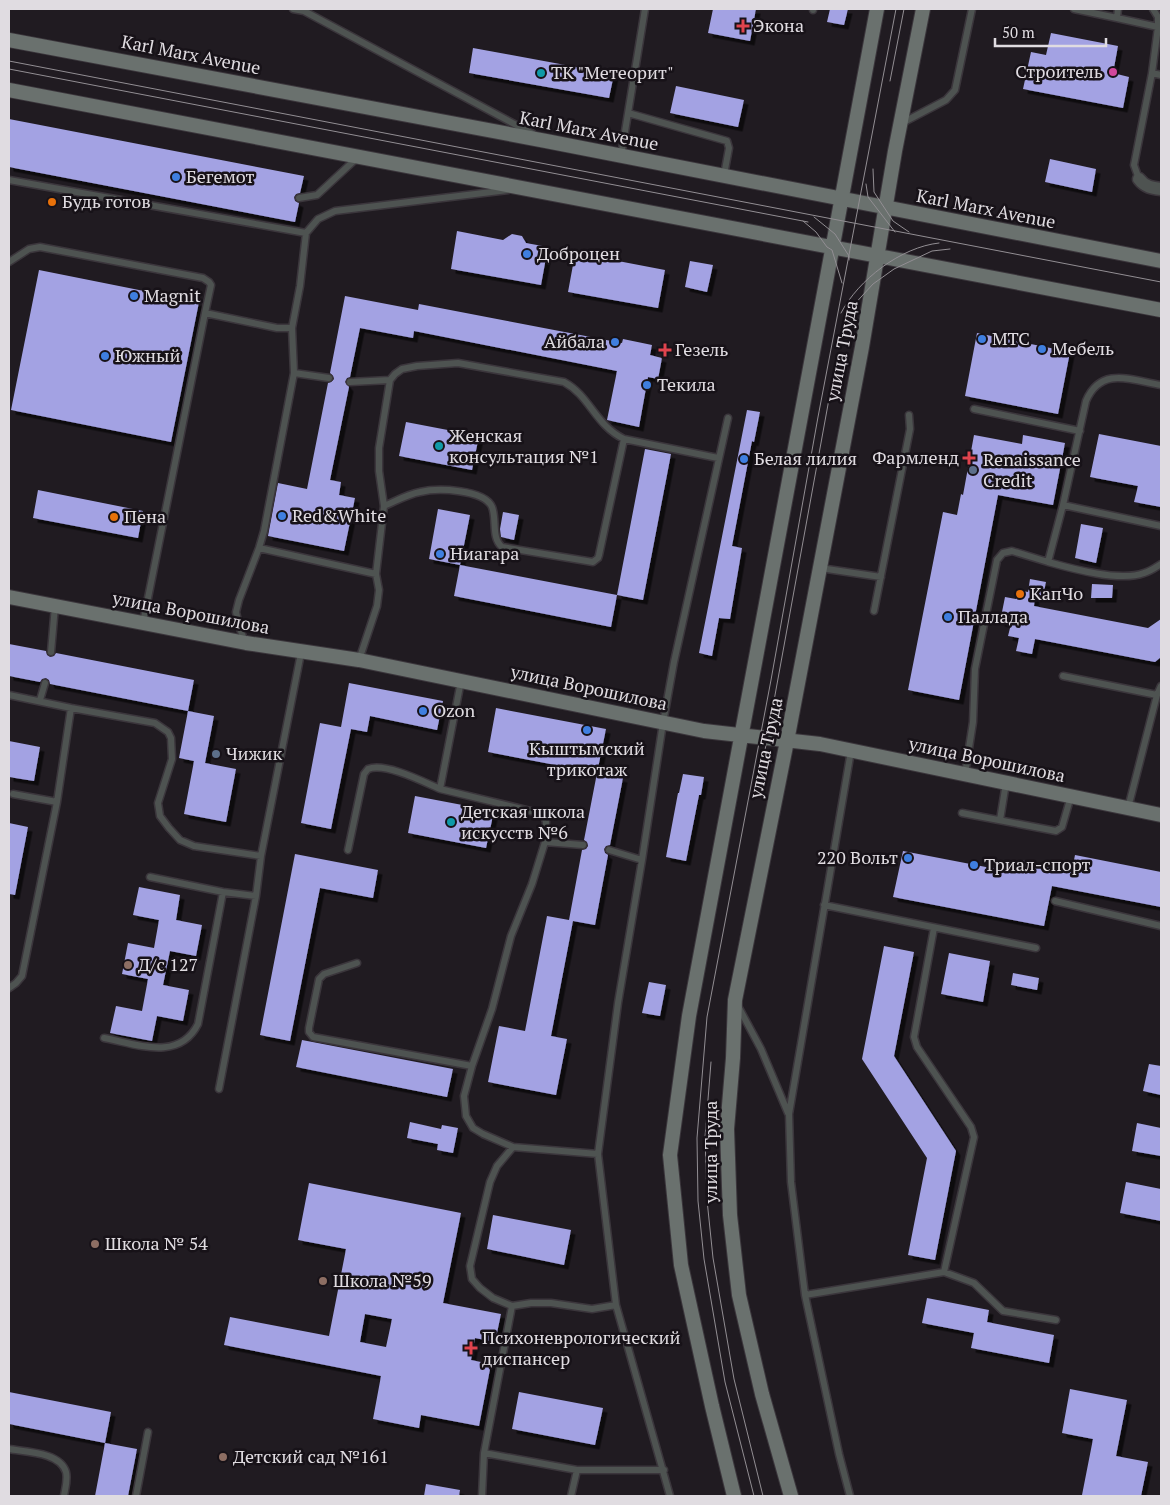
<svg xmlns="http://www.w3.org/2000/svg" width="1170" height="1505" font-family="'PT Serif',serif">
<style>
.building{fill:#a3a2e3;fill-rule:evenodd;filter:url(#shadow)}
.lines{fill:none;stroke-linecap:round;stroke-linejoin:round}
.service-casing{stroke:#3b363c;stroke-width:9}
.minor-casing{stroke:#3b363c;stroke-width:15}
.secondary-casing{stroke:#3b363c;stroke-width:16}
.service{stroke:#4e5351;stroke-width:6}
.minor{stroke:#4e5351;stroke-width:12}
.secondary{stroke:#6a716e;stroke-width:14}
.tram{stroke:#928e93;stroke-width:1}
.health-dot{fill:#e0444e;stroke:#171218;stroke-width:2}
.hotel-dot{fill:#d1479c;stroke:#171218;stroke-width:2}
.culture-dot{fill:#0f9aa8;stroke:#171218;stroke-width:2}
.shop-dot{fill:#3f7fe0;stroke:#171218;stroke-width:2}
.food-dot{fill:#e8710a;stroke:#171218;stroke-width:2}
.service-dot{fill:#5c6f8a;stroke:#171218;stroke-width:2}
.education-dot{fill:#8d6e63;stroke:#171218;stroke-width:2}
.labels{text-anchor:middle;stroke-width:5;stroke-linejoin:round;paint-order:stroke}
.poi-label{font-size:18px;fill:#e0dce1;stroke:#171218;text-anchor:start}
.street-label{font-size:18px;fill:#e0dce1;stroke:#171218}
</style>
<defs>
<filter id="shadow"><feDropShadow dx="4.5" dy="4.5" stdDeviation="0" flood-color="#0009"/></filter>
</defs>
<rect width="100%" height="100%" fill="#201b21"/>
<path class="building" d="M713,9H756L750,41L708,33Z
M830,9H848L844,25L827,22Z
M1051,33L1118,46L1113,73L1129,77L1123,108L1023,89L1031,52L1046,55Z
M473,48L614,74L609,98L469,73Z
M676,86L744,100L738,127L670,113Z
M9,119L304,176L300,193L296,194L294,197L295,201L299,203L295,222L9,167Z
M1050,159L1096,169L1092,192L1045,182Z
M457,231L503,240L512,234L522,236L526,243L548,247L541,285L451,269Z
M603,251L613,253L618,261L665,270L658,308L568,292L575,254L594,257Z
M690,261L713,265L707,292L685,287Z
M39,270L199,302L171,442L11,410Z
M345,296L418,310L419,304L622,343L623,339L652,345L650,355L662,358L658,379L648,377L639,427L607,420L617,371L414,331L413,338L360,328L350,377L347,378L345,382L349,387L330,480L341,482L339,495L355,498L344,551L268,536L278,483L307,489L328,383L331,382L334,379L333,376L330,373Z
M977,333L1070,352L1058,414L965,396Z
M747,410L760,412L754,442L752,441L732,546L742,548L730,619L719,618L712,656L699,653Z
M406,422L479,436L472,470L399,456Z
M1099,434L1161,446V507L1134,502L1138,486L1090,477Z
M974,435L1022,444L1023,435L1065,443L1053,505L998,495L959,700L908,690L943,512L957,515L961,494L963,495Z
M645,449L671,454L643,600L617,595Z
M38,490L143,511L138,538L33,518Z
M438,509L470,515L460,565L429,559Z
M503,512L519,515L514,540L501,537L500,529Z
M1081,524L1103,528L1096,563L1075,558Z
M460,565L617,595L611,627L454,596Z
M1030,579L1046,582L1043,596H1035L1034,606L1148,628L1161,619V657L1155,662L1035,639L1032,654L1016,651L1019,638L1008,636L1011,624L1000,622L1005,597L1016,599L1018,590L1028,592Z
M1092,584L1113,585L1112,598H1091Z
M9,644L46,651L47,655L50,657L54,656L56,653L194,680L188,711L50,684L49,680L46,678L42,679L40,682L9,676Z
M349,683L443,701L437,730L370,716L367,732L351,729L331,829L301,823L320,723L341,727Z
M496,708L606,729L597,773L488,752Z
M188,711L214,716L205,763L236,769L226,822L184,814L194,761L179,758Z
M9,741L40,747L34,781L9,777Z
M597,773L623,778L610,845L606,846L604,849L605,853L608,855L595,925L573,921L551,1036L567,1039L556,1095L488,1082L499,1026L525,1031L547,916L569,920L582,850L586,849L588,846L587,842L584,840Z
M683,774L704,777L701,795H699L686,861L666,857L678,793H679Z
M415,796L494,811L486,848L408,833Z
M9,823L28,827L15,895L9,894Z
M903,851L1017,873L1020,860L1072,870L1075,855L1161,872V907L1052,886L1044,926L893,897Z
M295,854L378,870L373,898L320,888L290,1041L260,1035Z
M139,887L180,895L176,920L202,925L196,956L170,951L163,985L189,990L183,1021L157,1016L152,1041L110,1033L116,1006L142,1011L148,979L122,974L128,943L154,948L159,920L133,915Z
M884,946L914,952L894,1056L956,1151L935,1260L908,1255L927,1158L862,1059Z
M949,953L990,961L983,1002L941,994Z
M1013,973L1039,978L1037,990L1011,985Z
M649,982L666,985L660,1016L642,1013Z
M302,1040L453,1069L447,1097L296,1067Z
M1149,1064L1161,1066V1095L1143,1091Z
M410,1122L441,1129L442,1125L458,1128L453,1153L437,1150L438,1144L407,1138Z
M1137,1123L1161,1128V1156L1132,1151Z
M1126,1182L1161,1189V1221L1120,1213Z
M309,1183L461,1213L443,1303L501,1314L495,1342L475,1338L471,1360L491,1364L479,1426L421,1415L419,1428L373,1419L381,1376L224,1345L230,1317L329,1336L346,1249L298,1240ZM365,1314L392,1319L386,1347L360,1342Z
M493,1215L571,1230L564,1265L487,1249Z
M927,1298L989,1310L987,1322L1054,1335L1049,1363L971,1348L974,1333L922,1323Z
M1070,1389L1127,1400L1116,1456L1148,1462L1141,1496H1089L1082,1495L1093,1439L1062,1433Z
M9,1392L111,1412L105,1443L9,1424Z
M519,1392L603,1408L595,1445L512,1429Z
M105,1443L137,1449L128,1496H95Z
M426,1484L460,1490L459,1496H424Z"/>
<g class="lines">
<defs>
<path id="service" d="M293,9L304,11L533,134
M1074,9L1117,18
M1118,9L1117,18L1158,27L1152,73L1134,165L1139,179
M1153,9L1158,17V27
M813,10V9
M1152,73L1161,75
M628,113L727,141L729,148L724,175
M902,123L946,100L955,90L972,9
M621,156L645,9
M9,180L306,233L318,219L335,211L508,190
M299,198L317,195L358,157
M9,262L29,249L40,247L203,278L209,282L211,285L205,313
M292,328L294,373L329,378
M350,382L390,380
M974,409L1080,431
M1063,505L1086,401C1101,366 1131,380 1161,385
M384,506C396,501 408,494 420,492C437,488 484,489 492,507C497,519 491,538 502,547L593,562L598,558L599,555L624,439
M1161,526L1063,505L1048,562C1073,569 1120,582 1144,573C1151,571 1156,567 1161,564
M259,548L376,574
M820,568L881,577
M874,611L910,429L909,415
M143,623L205,313L277,328H292L300,286L306,233
M245,642L239,626L236,612L239,600L259,548L264,531L294,373
M51,652L55,606
M359,660L377,606L379,590L376,574L384,506L379,471V448L390,380L395,374L402,369L417,366L458,363L564,382C590,396 595,425 624,439L718,458
M1063,676L1157,695L1161,686
M9,695L71,708L57,802L22,976L16,983L9,988
M40,700L45,683
M71,708L155,723L168,732L171,738L172,759L158,803L160,816L169,828L180,840L194,846L261,856L301,653
M965,774L973,722L975,669L997,560L1003,553L1012,551L1048,562
M440,789L539,813L544,816L546,822L545,842L532,884L511,936L492,1009L472,1066L464,1096L466,1116L473,1128L483,1134L513,1147L598,1154
M13,794L57,802
M1128,808L1157,695
M962,813L1056,831L1062,827L1071,796
M1000,820L1006,783
M545,842L583,845
M348,850L364,774L368,769C385,762 424,782 440,789L461,681
M609,850L642,860
M150,877L223,892L256,896
M1055,901L1161,926
M824,905L1036,948
M934,928L914,1037L917,1047L971,1127L974,1137L944,1272L974,1283L1003,1311L1056,1320
M357,963L324,974L319,979L309,1028V1032L313,1037L472,1066
M738,1006L761,1049L788,1113
M104,1038C136,1044 179,1062 198,1024L223,892
M219,1089L256,896L261,856
M513,1147L497,1166L490,1182L470,1266L472,1279L480,1288L493,1298L512,1306L531,1303H551L592,1309L616,1305
M805,1295L944,1272
M512,1306L484,1453L577,1470H664
M9,1449C26,1452 60,1452 66,1472C68,1480 65,1489 64,1496
M136,1496L148,1432
M482,1496L484,1453
M571,1496L577,1470
M670,1496L616,1305L598,1154L618,1003L642,860L663,723L674,662L728,418
M850,1496L839,1454L805,1295L791,1182L789,1114L851,751"/>
<path id="minor" d="M1139,179C1145,187 1152,188 1161,189"/>
<path id="secondary" d="M9,40L546,141L1161,261
M9,90L1161,310
M9,597L246,643L359,660L704,731L820,744L1161,815
M734,1496L712,1406L681,1265L670,1155L689,1016L877,9
M791,1496L762,1394L739,1295L730,1215L727,1129L733,1058L735,1000L787,741L862,347L895,151L923,9"/>
</defs>
<use href="#service" class="service-casing"/>
<use href="#minor" class="minor-casing"/>
<use href="#secondary" class="secondary-casing"/>
<use href="#service" class="service"/>
<use href="#minor" class="minor"/>
<use href="#secondary" class="secondary"/>
<path class="tram" d="M9,61L1161,282
M9,69L808,222
M890,81L904,9
M873,169L874,192L893,221L909,232
M866,184L868,197L895,232
M814,217L835,234L849,256V260
M803,221L816,232L827,247L832,250L842,283
M841,313C858,280 901,247 939,243
M842,328L851,308L873,284L894,269L932,251L950,249
M761,772L831,388
M711,1062L705,1137L707,1200L713,1258L734,1379L763,1496
M754,1496L725,1382L704,1259L698,1201L697,1138L707,1017L771,680L818,417L896,9"/>
</g>
<g class="health-dot">
<path d="M740.5 18.5h5v5h5v5h-5v5h-5v-5h-5v-5h5z"/>
<path d="M662.5 342.5h5v5h5v5h-5v5h-5v-5h-5v-5h5z"/>
<path d="M966.5 450.5h5v5h5v5h-5v5h-5v-5h-5v-5h5z"/>
<path d="M468.5 1340.5h5v5h5v5h-5v5h-5v-5h-5v-5h5z"/>
</g>
<circle class="hotel-dot" cx="1113" cy="72" r="5"/>
<g class="culture-dot">
<circle cx="541" cy="73" r="5"/>
<circle cx="439" cy="446" r="5"/>
<circle cx="451" cy="822" r="5"/>
</g>
<g class="shop-dot">
<circle cx="176" cy="177" r="5"/>
<circle cx="527" cy="254" r="5"/>
<circle cx="134" cy="296" r="5"/>
<circle cx="982" cy="339" r="5"/>
<circle cx="615" cy="342" r="5"/>
<circle cx="1042" cy="349" r="5"/>
<circle cx="105" cy="356" r="5"/>
<circle cx="647" cy="385" r="5"/>
<circle cx="744" cy="459" r="5"/>
<circle cx="282" cy="516" r="5"/>
<circle cx="440" cy="554" r="5"/>
<circle cx="948" cy="617" r="5"/>
<circle cx="423" cy="711" r="5"/>
<circle cx="587" cy="730" r="5"/>
<circle cx="908" cy="858" r="5"/>
<circle cx="974" cy="865" r="5"/>
</g>
<g class="food-dot">
<circle cx="52" cy="202" r="5"/>
<circle cx="114" cy="517" r="5"/>
<circle cx="1020" cy="594" r="5"/>
</g>
<g class="service-dot">
<circle cx="973" cy="470" r="5"/>
<circle cx="216" cy="754" r="5"/>
</g>
<g class="education-dot">
<circle cx="128" cy="965" r="5"/>
<circle cx="95" cy="1244" r="5"/>
<circle cx="323" cy="1281" r="5"/>
<circle cx="223" cy="1457" r="5"/>
</g>
<g class="labels">
<g class="poi-label">
<text x="753" y="32">Экона</text>
<text x="1103" y="78" text-anchor="end">Строитель</text>
<text x="551" y="79">ТК "Метеорит"</text>
<text x="186" y="183">Бегемот</text>
<text x="62" y="208">Будь готов</text>
<text x="537" y="260">Доброцен</text>
<text x="144" y="302">Magnit</text>
<text x="992" y="345">МТС</text>
<text x="605" y="348" text-anchor="end">Айбала</text>
<text x="1052" y="355">Мебель</text>
<text x="675" y="356">Гезель</text>
<text x="115" y="362">Южный</text>
<text x="657" y="391">Текила</text>
<text x="449" y="442">Женская<tspan x="449" dy="21">консультация №1</tspan></text>
<text x="959" y="464" text-anchor="end">Фармленд</text>
<text x="754" y="465">Белая лилия</text>
<text x="983" y="466">Renaissance<tspan x="983" dy="21">Credit</tspan></text>
<text x="292" y="522">Red&amp;White</text>
<text x="124" y="523">Пена</text>
<text x="450" y="560">Ниагара</text>
<text x="1030" y="600">КапЧо</text>
<text x="958" y="623">Паллада</text>
<text x="433" y="717">Ozon</text>
<text x="587" y="755" text-anchor="middle">Кыштымский<tspan x="587" dy="21">трикотаж</tspan></text>
<text x="226" y="760">Чижик</text>
<text x="461" y="818">Детская школа<tspan x="461" dy="21">искусств №6</tspan></text>
<text x="898" y="864" text-anchor="end">220 Вольт</text>
<text x="984" y="871">Триал-спорт</text>
<text x="138" y="971">Д/с 127</text>
<text x="105" y="1250">Школа № 54</text>
<text x="333" y="1287">Школа №59</text>
<text x="482" y="1344">Психоневрологический<tspan x="482" dy="21">диспансер</tspan></text>
<text x="233" y="1463">Детский сад №161</text>
</g>
<g class="street-label">
<text transform="translate(191 55) rotate(11)" y="6">Karl Marx Avenue</text>
<text transform="translate(589 131) rotate(11)" y="6">Karl Marx Avenue</text>
<text transform="translate(986 209) rotate(11)" y="6">Karl Marx Avenue</text>
<text transform="translate(842 351) rotate(-79)" y="6">улица Труда</text>
<text transform="translate(191 613) rotate(11)" y="6">улица Ворошилова</text>
<text transform="translate(589 688) rotate(12)" y="6">улица Ворошилова</text>
<text transform="translate(766 748) rotate(-78)" y="6">улица Труда</text>
<text transform="translate(987 760) rotate(12)" y="6">улица Ворошилова</text>
<text transform="translate(711 1152) rotate(-90)" y="6">улица Труда</text>
</g>
</g>
<rect width="1170" height="1505" fill="none" stroke="#e0dce1" stroke-width="20"/>
<path d="M995 38v8h111v-8" fill="none" stroke="#e0dce1" stroke-width="2.5"/>
<text x="1002" y="38" font-size="15" fill="#e0dce1" stroke="#171218" stroke-width="4" paint-order="stroke">50 m</text>
</svg>
